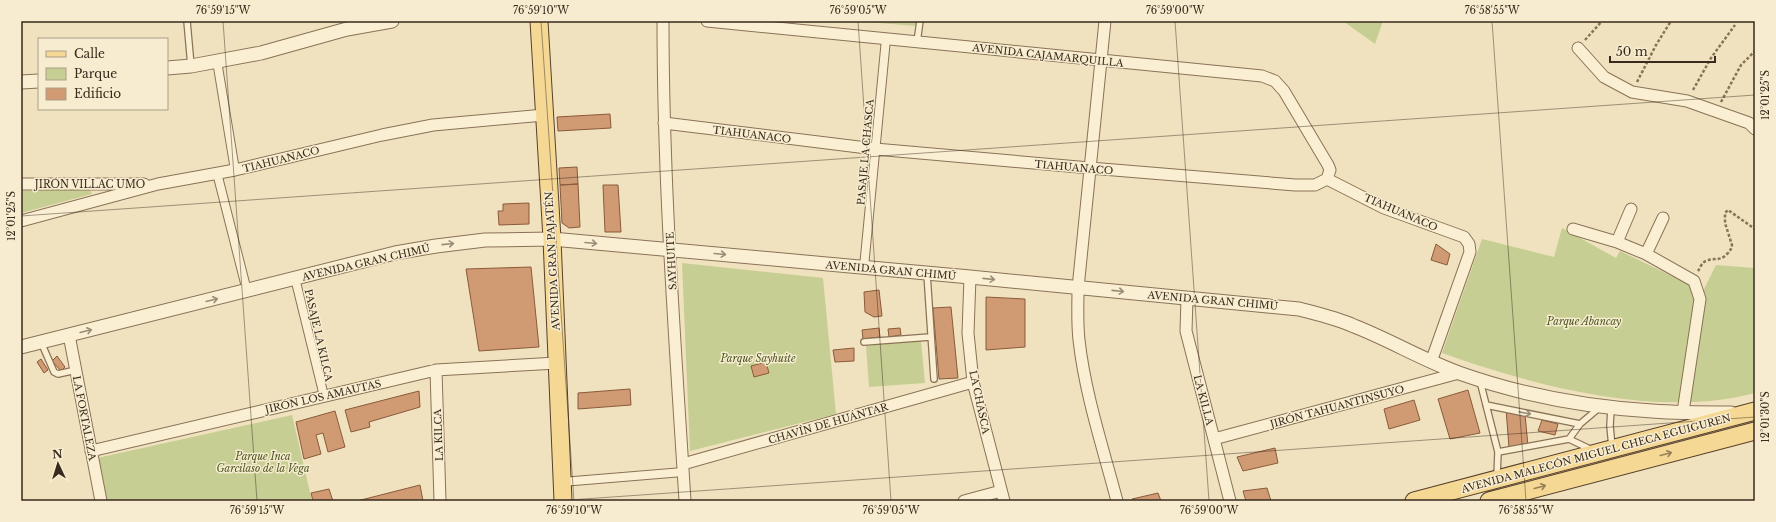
<svg xmlns="http://www.w3.org/2000/svg" width="1776" height="522" font-family="'Libre Baskerville',serif">
<style>
.green{fill:#c7ce93}
.building{fill:#d09a73;stroke:#8a5b3b}
.lines{fill:none;stroke-linecap:round;stroke-linejoin:round}
.service-casing{stroke:#8a7257;stroke-width:8}
.pedestrian-casing{stroke:#8a7257;stroke-width:10}
.minor-casing{stroke:#8a7257;stroke-width:13}
.tertiary-casing{stroke:#8a7257;stroke-width:15}
.primary-casing{stroke:#57402b;stroke-width:19}
.path{stroke:#8a7257;stroke-width:2.5;stroke-dasharray:3 2;stroke-linecap:butt}
.service{stroke:#faefd3;stroke-width:5.5}
.pedestrian{stroke:#faefd3;stroke-width:8}
.minor{stroke:#faefd3;stroke-width:11}
.tertiary{stroke:#faefd3;stroke-width:13}
.primary{stroke:#f6d895;stroke-width:17}
.oneway{stroke:#998c78}
.oneway2{stroke:#978158}
.ticks{fill:none;stroke:#382a1c;stroke-width:1;stroke-opacity:0.45}
.labels{text-anchor:middle;stroke-width:3;stroke-linejoin:round;paint-order:stroke}
.street-label{font-size:10px;fill:#382a1c;stroke:#f7eccf}
.park-label{font-size:10px;font-style:italic;fill:#495621;stroke:#f7eccf}
.neatline{fill:none;stroke:#382a1c;stroke-width:1.5}
.ticks-label{font-size:10px;text-anchor:middle;fill:#382a1c}
</style>
<rect width="100%" height="100%" fill="#f0e2bf"/>
<path class="green" d="M855,21H917L916,26Z
M1343,21H1383L1375,44Z
M89,188L92,194L21,213V191Z
M1562,228L1616,258L1620,251L1703,291L1716,265L1755,268V393C1658,419 1535,386 1442,353L1482,239L1554,257Z
M682,263L823,278L836,414L690,451Z
M921,341L925,383L869,387L866,346Z
M292,415L312,501H105L97,458Z"/>
<path class="building" d="M610,114L611,128L558,131L557,117Z
M577,167L578,184L560,185L559,168Z
M578,184L580,227L569,228L562,223L560,185Z
M603,185H618L621,232H605Z
M529,203V224L499,225L498,211H503V204Z
M1436,244L1450,254L1447,265L1431,260Z
M531,267L539,347L479,351L466,269Z
M879,290L882,316L874,317L865,312L864,292Z
M986,297L1025,299V347L986,350Z
M951,307L958,378L939,379L933,308Z
M879,328L880,337L863,339L862,330Z
M900,328L901,335L889,337L888,329Z
M854,348V361L835,362L833,350Z
M57,356L65,367L61,371L52,361Z
M41,359L48,370L44,373L37,362Z
M766,362L769,373L754,377L751,366Z
M630,389L631,405L578,409V393Z
M1468,390L1480,433L1450,439L1438,399Z
M419,391L420,407L369,422L370,427L351,432L345,410Z
M1414,400L1420,420L1389,429L1384,409Z
M1506,409L1525,414L1528,446L1509,448Z
M335,411L345,447L328,452L323,433L316,435L321,454L304,459L296,422Z
M1542,420L1558,424L1555,435L1538,431Z
M1275,448L1278,463L1243,471L1237,457Z
M420,485L423,501H357Z
M1267,488L1271,501H1246L1243,491Z
M329,489L333,501H313L311,493Z
M1158,493L1161,501H1133L1132,499Z"/>
<g class="lines">
<defs>
<path id="service" d="M187,21L191,66
M917,42L920,21
M927,274L934,379
M41,342L54,372L58,374L76,370
M864,342L930,337
M1480,381L1498,452L1497,477
M1486,405L1580,424L1599,408
M1611,408L1610,426L1612,447
M1569,439L1580,424
M1498,452L1569,439L1592,450"/>
<path id="pedestrian" d="M217,61L235,170
M217,173L247,291
M864,267L886,39
M295,278L324,396
M562,482L683,472"/>
<path id="minor" d="M663,21C663,181 675,341 685,501
M707,21L1262,76L1275,81L1284,91L1328,165L1330,170L1327,179
M1105,21L1078,288C1078,305 1077,322 1079,340C1085,394 1103,448 1117,501
M1578,48L1604,77L1632,92L1687,101L1749,123L1755,129
M664,123L875,149L1090,168L1295,185H1315L1327,179L1384,208L1464,237L1469,244L1470,252L1431,362
M21,184H144
M21,221L158,184L235,170L382,135L433,125L544,115
M1573,229L1617,242L1646,254L1694,281L1700,299L1683,412
M1617,242L1631,209
M1646,254L1663,218
M970,277L968,333L973,382L1004,501
M1187,298L1186,331L1230,501
M69,335L101,501
M436,370L440,501
M1214,439L1459,373
M91,451L436,370L557,363
M683,464L973,382
M964,501L1001,491"/>
<path id="tertiary" d="M167,68L191,66L261,53L347,29L392,21
M21,82L39,81
M21,347L395,253L436,246L485,240L552,239L970,277L1299,309C1318,314 1336,318 1354,326C1390,340 1423,360 1459,373C1521,395 1587,407 1652,411C1678,413 1705,413 1731,413"/>
<path id="primary" d="M539,21L552,239L563,501
M1414,501L1755,411
M1489,501L1755,431"/>
</defs>
<use href="#service" class="service-casing"/>
<use href="#pedestrian" class="pedestrian-casing"/>
<use href="#minor" class="minor-casing"/>
<use href="#tertiary" class="tertiary-casing"/>
<use href="#primary" class="primary-casing"/>
<path class="path" d="M1585,40L1602,21
M1637,82L1656,45L1671,21
M1693,90L1711,58L1735,25
M1721,102L1741,65L1755,51
M1698,271C1700,268 1702,262 1706,261C1714,257 1720,262 1727,254C1730,251 1731,250 1732,245L1725,223V213L1728,210L1755,229"/>
<use href="#service" class="service"/>
<use href="#pedestrian" class="pedestrian"/>
<use href="#minor" class="minor"/>
<use href="#tertiary" class="tertiary"/>
<use href="#primary" class="primary"/>
</g>
<defs><path id="oneway-shaft" d="M-6 0H5M1.5-3L5.5 0L1.5 3" fill="none" stroke-width="1.6" stroke-linecap="round" stroke-linejoin="round"/></defs>
<g class="oneway">
<use href="#oneway-shaft" transform="translate(591 243) rotate(5)"/>
<use href="#oneway-shaft" transform="translate(448 244) rotate(-6)"/>
<use href="#oneway-shaft" transform="translate(720 254) rotate(5)"/>
<use href="#oneway-shaft" transform="translate(989 279) rotate(6)"/>
<use href="#oneway-shaft" transform="translate(1118 291) rotate(6)"/>
<use href="#oneway-shaft" transform="translate(212 300) rotate(-14)"/>
<use href="#oneway-shaft" transform="translate(86 331) rotate(-14)"/>
<use href="#oneway-shaft" transform="translate(1525 413) rotate(11)"/>
</g>
<g class="oneway2">
<use href="#oneway-shaft" transform="translate(1666 454) rotate(-15)"/>
<use href="#oneway-shaft" transform="translate(1540 487) rotate(-15)"/>
</g>
<path class="ticks" d="M223,21L257,501M541,21L574,501M858,21L891,501M1175,21L1209,501M1492,21L1526,501M21,216L1755,95M555,501L1755,417"/>
<g class="labels">
<g class="street-label">
<text transform="translate(1048 55) rotate(6)" y="4">AVENIDA CAJAMARQUILLA</text>
<text transform="translate(752 134) rotate(7)" y="4">TIAHUANACO</text>
<text transform="translate(865 152) rotate(-85)" y="4">PASAJE LA CHASCA</text>
<text transform="translate(281 159) rotate(-14)" y="4">TIAHUANACO</text>
<text transform="translate(1074 167) rotate(5)" y="4">TIAHUANACO</text>
<text x="90" y="188">JIRÓN VILLAC UMO</text>
<text transform="translate(1401 212) rotate(23)" y="4">TIAHUANACO</text>
<text transform="translate(552 261) rotate(-93)" y="4">AVENIDA GRAN PAJATÉN</text>
<text transform="translate(671 261) rotate(-93)" y="4">SAYHUITE</text>
<text transform="translate(366 262) rotate(-13)" y="4">AVENIDA GRAN CHIMÚ</text>
<text transform="translate(891 270) rotate(5)" y="4">AVENIDA GRAN CHIMÚ</text>
<text transform="translate(1213 300) rotate(5)" y="4">AVENIDA GRAN CHIMÚ</text>
<text transform="translate(319 335) rotate(77)" y="4">PASAJE LA KILCA</text>
<text transform="translate(323 396) rotate(-13)" y="4">JIRÓN LOS AMAUTAS</text>
<text transform="translate(1204 400) rotate(75)" y="4">LA KILLA</text>
<text transform="translate(980 402) rotate(78)" y="4">LA CHASCA</text>
<text transform="translate(1337 406) rotate(-15)" y="4">JIRÓN TAHUANTINSUYO</text>
<text transform="translate(85 418) rotate(79)" y="4">LA FORTALEZA</text>
<text transform="translate(828 423) rotate(-16)" y="4">CHAVÍN DE HUÁNTAR</text>
<text transform="translate(438 435) rotate(-92)" y="4">LA KILCA</text>
<text transform="translate(1596 453) rotate(-15)" y="4">AVENIDA MALECÓN MIGUEL CHECA EGUIGUREN</text>
</g>
<g class="park-label">
<text x="1584" y="325">Parque Abancay</text>
<text x="758" y="362">Parque Sayhuite</text>
<text x="263" y="460">Parque Inca<tspan x="263" dy="12">Garcilaso de la Vega</tspan></text>
</g>
</g>
<rect width="1776" height="522" fill="none" stroke="#f7eccf" stroke-width="44"/>
<rect x="38" y="38" width="130" height="72" fill="#f7eccf" stroke="#ab9e87"/>
<rect x="46" y="51" width="20" height="6" fill="#f6d895" stroke="#ab9e87"/>
<text x="74" y="58" font-size="12" fill="#382a1c">Calle</text>
<rect x="46" y="68" width="20" height="12" fill="#c7ce93" stroke="#ab9e87"/>
<text x="74" y="78" font-size="12" fill="#382a1c">Parque</text>
<rect x="46" y="88" width="20" height="12" fill="#d09a73" stroke="#ab9e87"/>
<text x="74" y="98" font-size="12" fill="#382a1c">Edificio</text>
<g transform="translate(58 464) rotate(356)" stroke="#f7eccf" stroke-width="3" paint-order="stroke">
<path d="M0-3L7 15L0 10L-7 15Z" fill="#382a1c"/>
<text y="-6" font-size="11" font-weight="bold" text-anchor="middle" fill="#382a1c">N</text>
</g>
<path d="M1610 56v6h105v-6" fill="none" stroke="#382a1c" stroke-width="2"/>
<text x="1616" y="56" font-size="12" fill="#382a1c" stroke="#f7eccf" stroke-width="3" paint-order="stroke">50 m</text>
<rect x="22" y="22" width="1732" height="478" class="neatline"/>
<g class="ticks-label">
<text x="223" y="14">76°59'15"W</text>
<text x="541" y="14">76°59'10"W</text>
<text x="858" y="14">76°59'05"W</text>
<text x="1175" y="14">76°59'00"W</text>
<text x="1492" y="14">76°58'55"W</text>
<text transform="translate(1765 95) rotate(-90)" y="4">12°01'25"S</text>
<text transform="translate(11 216) rotate(-90)" y="4">12°01'25"S</text>
<text transform="translate(1765 417) rotate(-90)" y="4">12°01'30"S</text>
<text x="257" y="514">76°59'15"W</text>
<text x="574" y="514">76°59'10"W</text>
<text x="891" y="514">76°59'05"W</text>
<text x="1209" y="514">76°59'00"W</text>
<text x="1526" y="514">76°58'55"W</text>
</g>
</svg>
